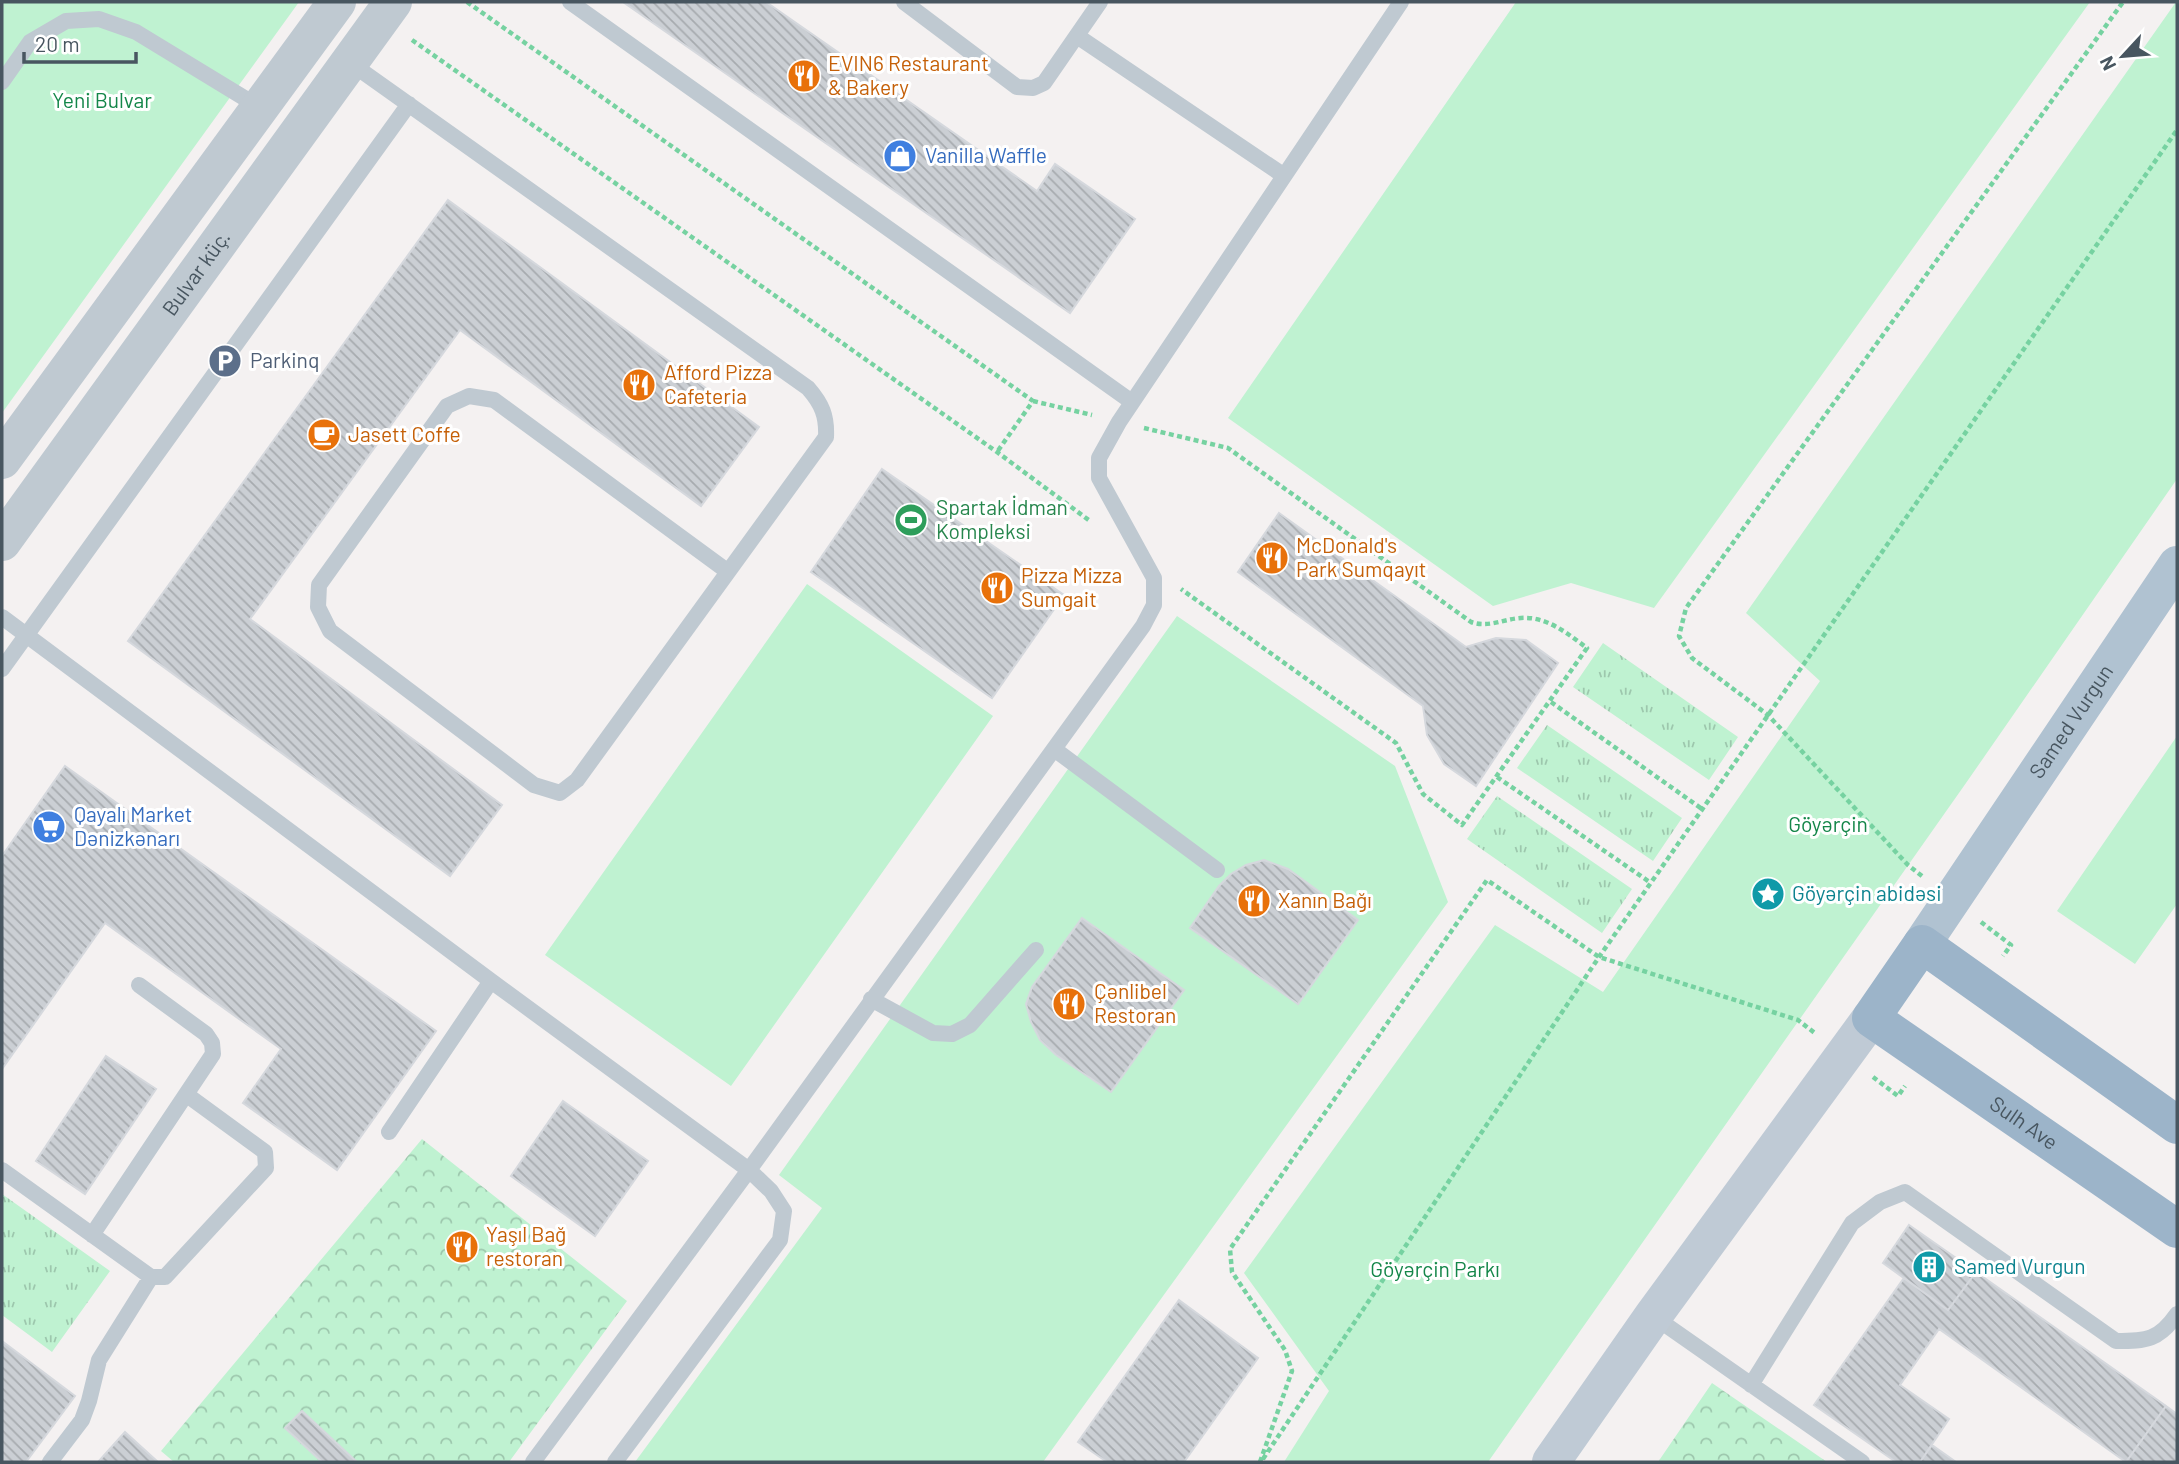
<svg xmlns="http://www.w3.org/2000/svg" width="2179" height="1464" font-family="Barlow,sans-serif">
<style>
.grass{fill:url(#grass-tufts)}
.forest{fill:url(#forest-crowns)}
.park{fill:#bff2d1}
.building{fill:url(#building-back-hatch);stroke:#d5d8dd;stroke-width:2}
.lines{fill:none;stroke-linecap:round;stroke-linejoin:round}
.path{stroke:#76d2a1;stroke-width:4.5;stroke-dasharray:5 3.5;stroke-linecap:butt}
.service{stroke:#bfc9d1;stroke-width:16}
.tertiary{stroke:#bfc9d1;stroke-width:38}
.secondary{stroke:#bfcad5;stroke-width:38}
.primary{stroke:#b0c2d1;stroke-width:38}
.trunk{stroke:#9cb4c9;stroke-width:38}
.labels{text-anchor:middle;stroke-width:6;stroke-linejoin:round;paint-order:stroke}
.food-label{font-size:21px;fill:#c56008;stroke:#fff;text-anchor:start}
.park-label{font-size:21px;fill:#148649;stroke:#fff}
.shop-label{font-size:21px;fill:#366cbe;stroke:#fff;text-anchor:start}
.street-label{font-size:21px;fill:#485660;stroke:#fff}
.service-label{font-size:21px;fill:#4e5e75;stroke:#fff;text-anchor:start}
.leisure-label{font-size:21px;fill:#27864d;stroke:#fff;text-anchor:start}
.culture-label{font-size:21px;fill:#0d838f;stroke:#fff;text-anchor:start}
</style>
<defs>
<pattern id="grass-tufts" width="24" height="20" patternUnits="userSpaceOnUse" patternTransform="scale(1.75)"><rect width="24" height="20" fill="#bff2d1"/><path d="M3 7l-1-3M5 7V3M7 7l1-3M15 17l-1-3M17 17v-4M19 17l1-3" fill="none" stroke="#9dc7ad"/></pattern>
<pattern id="forest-crowns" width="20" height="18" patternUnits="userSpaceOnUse" patternTransform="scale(1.75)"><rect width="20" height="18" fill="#bff2d1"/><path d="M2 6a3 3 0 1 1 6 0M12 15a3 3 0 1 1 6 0" fill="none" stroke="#9dc7ad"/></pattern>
<pattern id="building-back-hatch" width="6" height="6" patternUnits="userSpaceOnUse" patternTransform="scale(1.75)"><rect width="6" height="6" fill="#cbcfd4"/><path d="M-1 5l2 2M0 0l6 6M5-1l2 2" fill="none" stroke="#a7abaf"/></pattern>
</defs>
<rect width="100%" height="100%" fill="#f4f1f1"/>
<path class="grass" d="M1603,643L1738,737L1709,780L1573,687Z
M1547,725L1682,818L1653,861L1517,768Z
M1497,796L1632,889L1602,933L1467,839Z
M2,1194L110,1271L52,1352L2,1315Z"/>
<path class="forest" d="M422,1139L627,1301L509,1462H174L161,1451Z
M1712,1383L1827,1462H1658Z"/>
<path class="park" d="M2,2H299L2,413Z
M1516,2H2090L1654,608L1571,583L1493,606L1228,418Z
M2176,2L2177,479L1966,783L1488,1462H1284L1329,1391L1244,1273L1495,925L1603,992L1820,681L1746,613Z
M807,584L993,716L731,1086L545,955Z
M1177,616L1395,766L1448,902L1043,1462H635L822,1208L779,1175Z
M2177,736V904L2135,964L2057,911Z"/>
<path class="building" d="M623,2H766L1037,191L1055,164L1135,219L1070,313Z
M448,200L759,427L701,506L460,330L250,619L502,805L450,876L128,641Z
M882,469L1064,595L992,698L811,572Z
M1279,513L1466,647L1496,638L1526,640L1558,663L1476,786L1444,764L1427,735L1423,706L1238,572Z
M65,766L436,1031L337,1170L243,1103L281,1049L105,923L2,1069V856Z
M1264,860L1288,869L1358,920L1298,1004L1190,928L1219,886L1231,874L1246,865Z
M1082,918L1184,990L1111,1092L1056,1055L1040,1040L1031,1022L1026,1004L1032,987Z
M106,1056L156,1089L85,1194L36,1161Z
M563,1101L648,1161L595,1236L511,1176Z
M1909,1225L1976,1272L1948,1310L1883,1263Z
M1976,1272L2166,1406L2126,1462L1939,1329L1900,1385L1949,1419L1920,1462H1896L1814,1405L1904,1278L1948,1310Z
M1179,1300L1258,1358L1184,1462H1107L1078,1442Z
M2,1341L75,1396L26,1462H2Z
M2166,1406L2177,1414V1462H2126Z
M302,1411L357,1462H322L285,1428Z
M125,1432L158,1462H98Z
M1932,1445L1956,1462H1920Z"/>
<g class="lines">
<path class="path" d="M467,2L1033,401L997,452
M412,40L997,452L1090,521
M1033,401L1092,415
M1144,428L1228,448L1471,622C1489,628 1503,619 1521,618C1547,616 1568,634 1587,648L1462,825L1423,794L1396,743L1181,589
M1551,702L1702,809
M1497,777L1651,883
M1922,876L1908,865L1768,715L1692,658L1679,636L1686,608L2123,2
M1981,922L2011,945L2003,956
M1873,1077L1898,1096L1905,1086
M1263,1459L1599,957L2177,130
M1260,1462L1292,1371L1285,1350L1232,1272L1230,1249L1487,880L1599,957L1798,1020L1816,1034"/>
<path class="service" d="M570,2L1132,402
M904,2L1017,87L1033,88L1044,83L1100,2
M1077,36L1283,175
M349,62L808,388C822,404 827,416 826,437L577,780L560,793L534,785L330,631L318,607L319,585L447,406L469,396L494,400L727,571
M2,82L30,42L66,21L99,19L136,32L259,107
M2,617L491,981L749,1170L771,1191L784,1211L780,1240L615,1462
M2,669L409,104
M1054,749L1217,870
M871,999L933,1033L952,1034L970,1025L1036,950
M389,1132L491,981
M2,1170L151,1277H165L266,1168L265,1152L187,1095
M92,1235L213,1054L212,1043L206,1034L139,985
M1653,1316L1862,1462
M1751,1385L1852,1223L1880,1202L1905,1192L2116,1341C2147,1341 2159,1340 2177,1314
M50,1462L82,1420L89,1401L99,1360L151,1277
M533,1462L749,1170L1143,626L1154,605V578L1099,478V458L1119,422L1401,2"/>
<g class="tertiary">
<path d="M2,460L337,2"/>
<path id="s1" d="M2,542L393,2"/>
</g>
<path class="secondary" d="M1551,1462L1653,1316L1871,1018"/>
<path class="primary" id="s2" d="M1922,944L2177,565"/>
<path class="trunk" id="s3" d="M2177,1125L1922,944L1871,1018L2177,1229"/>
</g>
<defs>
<symbol id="restaurant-disc" viewBox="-11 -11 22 22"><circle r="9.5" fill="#e8710a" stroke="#fff"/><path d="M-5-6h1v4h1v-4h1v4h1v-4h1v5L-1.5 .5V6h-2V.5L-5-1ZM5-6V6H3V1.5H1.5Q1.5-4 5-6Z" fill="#fff"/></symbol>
<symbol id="shop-disc" viewBox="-11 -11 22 22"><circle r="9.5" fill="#3f7fe0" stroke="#fff"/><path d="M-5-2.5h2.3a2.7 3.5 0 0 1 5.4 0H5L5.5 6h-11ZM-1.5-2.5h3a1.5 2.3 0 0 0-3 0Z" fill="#fff"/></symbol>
<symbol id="parking-disc" viewBox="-11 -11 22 22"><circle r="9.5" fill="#5c6f8a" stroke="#fff"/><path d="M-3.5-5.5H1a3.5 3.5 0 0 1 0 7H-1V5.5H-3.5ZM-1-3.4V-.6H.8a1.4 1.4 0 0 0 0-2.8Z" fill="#fff"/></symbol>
<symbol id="cafe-disc" viewBox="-11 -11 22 22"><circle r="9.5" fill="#e8710a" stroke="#fff"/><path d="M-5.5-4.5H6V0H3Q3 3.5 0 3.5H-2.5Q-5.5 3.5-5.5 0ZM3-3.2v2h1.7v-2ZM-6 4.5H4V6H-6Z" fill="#fff"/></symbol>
<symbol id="stadium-disc" viewBox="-11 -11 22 22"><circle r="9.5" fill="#2e9e5b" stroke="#fff"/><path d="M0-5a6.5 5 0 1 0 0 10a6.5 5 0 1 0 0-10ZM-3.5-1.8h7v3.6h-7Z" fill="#fff"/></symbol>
<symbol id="supermarket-disc" viewBox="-11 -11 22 22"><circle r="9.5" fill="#3f7fe0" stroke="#fff"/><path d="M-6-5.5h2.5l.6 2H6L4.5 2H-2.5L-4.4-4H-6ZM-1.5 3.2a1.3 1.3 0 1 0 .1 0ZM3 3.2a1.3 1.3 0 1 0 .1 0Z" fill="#fff"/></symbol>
<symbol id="sight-disc" viewBox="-11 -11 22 22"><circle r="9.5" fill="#0f9aa8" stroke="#fff"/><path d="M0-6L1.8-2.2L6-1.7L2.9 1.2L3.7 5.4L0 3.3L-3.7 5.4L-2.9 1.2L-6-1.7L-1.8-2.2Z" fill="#fff"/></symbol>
<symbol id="building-disc" viewBox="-11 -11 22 22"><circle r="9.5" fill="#0f9aa8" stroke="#fff"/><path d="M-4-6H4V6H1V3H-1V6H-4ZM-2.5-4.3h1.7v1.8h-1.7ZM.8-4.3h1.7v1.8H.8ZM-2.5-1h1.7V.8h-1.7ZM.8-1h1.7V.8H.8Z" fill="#fff"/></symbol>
</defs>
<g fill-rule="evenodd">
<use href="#restaurant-disc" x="785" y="57" width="38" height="38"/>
<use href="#shop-disc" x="881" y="137" width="38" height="38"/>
<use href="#parking-disc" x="206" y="342" width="38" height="38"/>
<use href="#restaurant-disc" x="620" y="366" width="38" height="38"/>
<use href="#cafe-disc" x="305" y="416" width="38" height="38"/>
<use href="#stadium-disc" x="892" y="501" width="38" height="38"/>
<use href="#restaurant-disc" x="1253" y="539" width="38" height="38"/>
<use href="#restaurant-disc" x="978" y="569" width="38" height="38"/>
<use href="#supermarket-disc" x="30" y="808" width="38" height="38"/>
<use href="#sight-disc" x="1749" y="875" width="38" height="38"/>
<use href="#restaurant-disc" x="1235" y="882" width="38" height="38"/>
<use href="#restaurant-disc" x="1050" y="985" width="38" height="38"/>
<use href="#restaurant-disc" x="443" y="1228" width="38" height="38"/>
<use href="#building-disc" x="1910" y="1248" width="38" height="38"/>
</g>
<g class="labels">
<g class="food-label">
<text x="828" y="71">EVIN6 Restaurant<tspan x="828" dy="24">&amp; Bakery</tspan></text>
<text x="664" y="380">Afford Pizza<tspan x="664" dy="24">Cafeteria</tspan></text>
<text x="348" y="442">Jasett Coffe</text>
<text x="1296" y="553">McDonald's<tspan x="1296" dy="24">Park Sumqayıt</tspan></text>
<text x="1021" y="583">Pizza Mizza<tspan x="1021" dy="24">Sumgait</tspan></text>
<text x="1278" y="908">Xanın Bağı</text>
<text x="1094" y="999">Çənlibel<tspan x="1094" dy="24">Restoran</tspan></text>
<text x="486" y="1242">Yaşıl Bağ<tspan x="486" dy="24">restoran</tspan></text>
</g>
<g class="park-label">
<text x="102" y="108">Yeni Bulvar</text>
<text x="1828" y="832">Göyərçin</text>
<text x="1435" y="1277">Göyərçin Parkı</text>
</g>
<g class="shop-label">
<text x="925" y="163">Vanilla Waffle</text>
<text x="74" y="822">Qayalı Market<tspan x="74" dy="24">Dənizkənarı</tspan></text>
</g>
<g class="street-label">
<text dy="7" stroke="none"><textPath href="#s1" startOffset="332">Bulvar küç.</textPath></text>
<text dy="7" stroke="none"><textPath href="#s2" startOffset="268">Samed Vurgun</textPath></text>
<text dy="7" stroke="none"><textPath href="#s3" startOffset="588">Sulh Ave</textPath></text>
</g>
<g class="service-label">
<text x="250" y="368">Parkinq</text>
</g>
<g class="leisure-label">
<text x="936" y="515">Spartak İdman<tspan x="936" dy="24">Kompleksi</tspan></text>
</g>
<g class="culture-label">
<text x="1792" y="901">Göyərçin abidəsi</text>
<text x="1954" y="1274">Samed Vurgun</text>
</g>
</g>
<rect width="2179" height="1464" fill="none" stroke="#485660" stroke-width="7"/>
<g transform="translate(2123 56) rotate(244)" stroke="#ffffff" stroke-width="5" paint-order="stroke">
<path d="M0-5L12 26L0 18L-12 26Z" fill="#485660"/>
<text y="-10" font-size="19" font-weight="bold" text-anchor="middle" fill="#485660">N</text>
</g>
<path d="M24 52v10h112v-10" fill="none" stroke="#485660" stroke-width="3.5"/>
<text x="35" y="52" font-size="21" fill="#485660" stroke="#ffffff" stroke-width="5" paint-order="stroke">20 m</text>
</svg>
